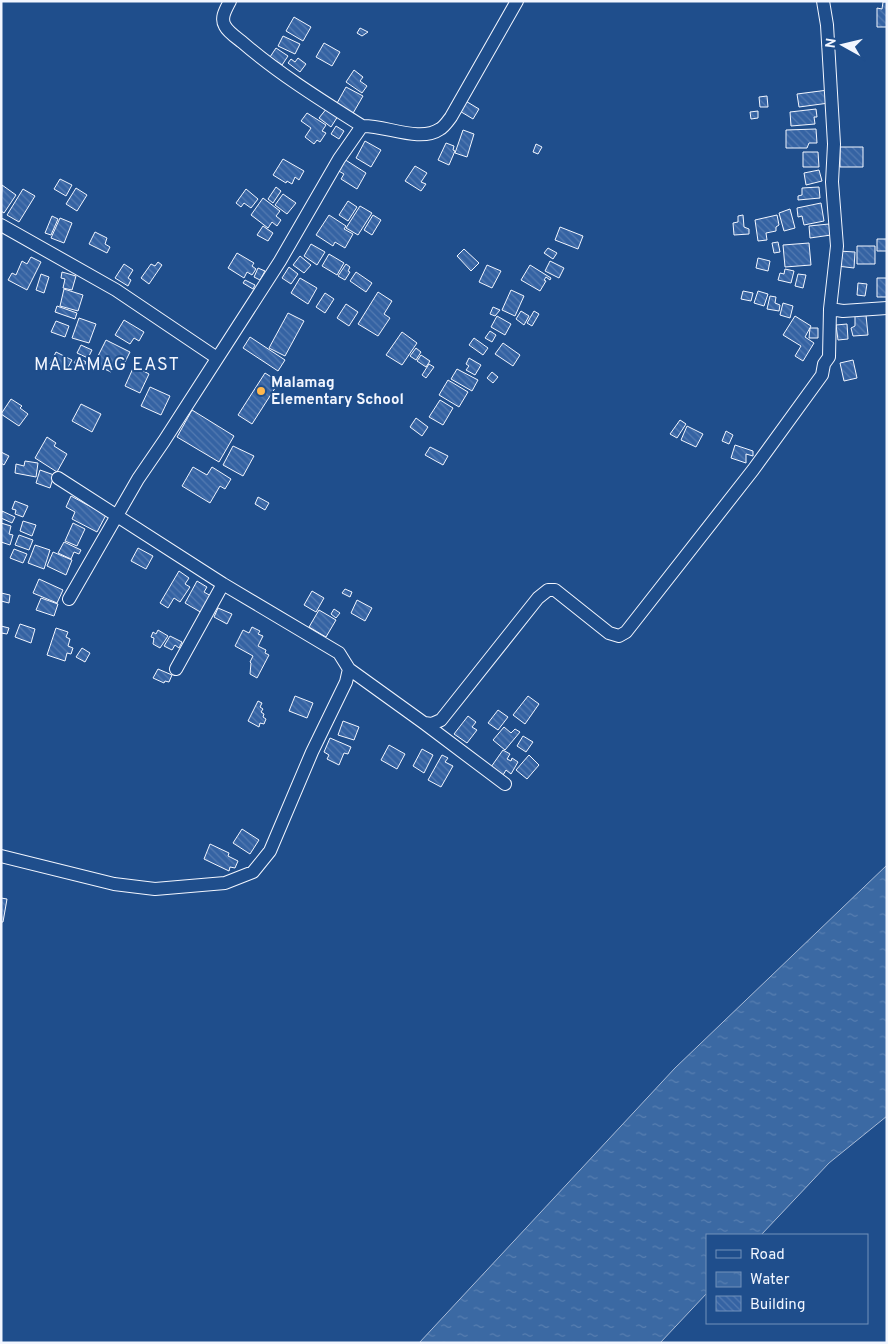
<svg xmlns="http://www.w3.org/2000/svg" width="888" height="1344" font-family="Overpass,sans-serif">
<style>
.water{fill:url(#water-ripples);stroke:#a8bbd7}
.building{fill:url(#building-back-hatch);stroke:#f2f6ff}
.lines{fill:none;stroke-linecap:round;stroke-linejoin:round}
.minor-casing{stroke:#f2f6ff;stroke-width:14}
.minor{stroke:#1f4e8c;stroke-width:12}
.poi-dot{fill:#ffb74d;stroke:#1f4e8c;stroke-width:2}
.labels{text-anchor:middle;stroke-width:4;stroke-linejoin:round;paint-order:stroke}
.poi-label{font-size:15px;font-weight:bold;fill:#f2f6ff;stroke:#1f4e8c;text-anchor:start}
.quarter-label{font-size:18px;letter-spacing:1px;fill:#f2f6ff;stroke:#1f4e8c}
</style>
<defs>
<pattern id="water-ripples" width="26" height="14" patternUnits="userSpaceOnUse" patternTransform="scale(1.25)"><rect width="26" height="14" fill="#3b69a3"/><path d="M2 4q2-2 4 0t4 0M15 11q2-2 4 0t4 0" fill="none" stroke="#587fb1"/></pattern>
<pattern id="building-back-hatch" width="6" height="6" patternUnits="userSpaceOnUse" patternTransform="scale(1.25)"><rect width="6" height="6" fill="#3563a3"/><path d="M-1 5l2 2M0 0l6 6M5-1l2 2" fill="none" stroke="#537ab1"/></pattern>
</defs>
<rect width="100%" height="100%" fill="#1f4e8c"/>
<path class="water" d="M887,865V1116L829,1163L761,1235H707V1293L660,1343H419L675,1068Z"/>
<path class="building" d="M883,2H887V27H877V8L882,9Z
M294,17L311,27L303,41L286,31Z
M360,28L368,32L362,36L357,33Z
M283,36L300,44L295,54L278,46Z
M324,43L340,52L332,66L316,57Z
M276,48L288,56L282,65L270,57Z
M298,58L306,64L300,72L288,63L291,59L295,62Z
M354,70L363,77L360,81L367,86L362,93L346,82Z
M346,87L363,96L352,115L336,105Z
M828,90L829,103L799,107L797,94Z
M767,96L768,107H760L759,97Z
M464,100L479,109L473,119L458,110Z
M327,108L338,116L331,127L319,118Z
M816,109L817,117H814L815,124L791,126L790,112Z
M758,111V118L751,119L750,112Z
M307,113L326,125L322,131L326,133L320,142L317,140L314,144L305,137L311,128L301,121Z
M336,126L344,131L339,139L331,134Z
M816,129L817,143H809L807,148H786V130Z
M463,130L474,134L467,157L455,153Z
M365,141L381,150L371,167L356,158Z
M446,143L454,146L453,150L455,151L449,165L438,160Z
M536,144L542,147L538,154L533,152Z
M840,147H863V167H840Z
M803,152H818L819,167H803Z
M283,159L304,171L299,180L295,177L292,184L287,181L286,183L273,175Z
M344,159L366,173L357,189L341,179L344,174L337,170Z
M415,166L427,173L421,182L426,184L421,191L405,181Z
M819,170L822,181L806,185L804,173Z
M60,179L72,185L66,196L54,189Z
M2,185L16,195L4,213L1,211Z
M276,187L281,191L273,203L268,199Z
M819,187L820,198L798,200V196L802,195V188Z
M76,188L87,195L77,211L66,204Z
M23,189L35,196L19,222L7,215Z
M246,189L258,199L251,208L244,203L241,207L236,203Z
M283,194L296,203L287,214L275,205Z
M263,198L280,211L276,216L281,220L277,226L272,222L268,228L251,215Z
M348,201L357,207L348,221L339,215Z
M821,203L824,221L804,225L802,216L798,217L797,208Z
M360,206L372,213L358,235L346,228Z
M790,209L795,228L784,231L779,213Z
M329,215L346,226L344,229L353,234L345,248L335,242L333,246L316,235Z
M373,215L381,220L372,235L364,230Z
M743,215L744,227L749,229V234L734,235L733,223L738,222V216Z
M777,215L779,225L776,227V231L766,233L767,240L758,241L755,220Z
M52,216L58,219L51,235L45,233Z
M60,218L72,223L64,243L51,238Z
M829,224L831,235L810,238L809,226Z
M263,226L273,233L268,241L257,235Z
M560,227L583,236L578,249L555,240Z
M95,232L107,238L105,244L110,247L107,253L89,244Z
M877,239H887V251H877Z
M778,242L780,252L774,253L772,243Z
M809,243L811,265L785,267L783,245Z
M311,244L325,252L317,265L304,256Z
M857,246H875V264H857Z
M548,248L557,253L553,259L544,253Z
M464,249L479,263L471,271L457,256Z
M838,251L855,252L854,268L837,266Z
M237,253L254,263L252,266L256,269L252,275L247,272L244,278L228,268Z
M329,254L344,263L337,275L322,266Z
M300,256L311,265L304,273L293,265Z
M31,257L41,262L27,290L8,280L12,273L16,275L22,261L27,264Z
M758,258L770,261L768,271L756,268Z
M550,261L564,268L559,278L545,271Z
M158,262L162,265L149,284L141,278L151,264L155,266Z
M124,264L133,270L128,278L131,280L128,286L115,278Z
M346,264L350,267L348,271L350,272L345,280L338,276Z
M487,265L501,271L492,288L479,282Z
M530,265L551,278L550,280L546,277L544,280L546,281L540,291L521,280Z
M289,267L298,274L291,284L282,278Z
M258,268L265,271L260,280L254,277Z
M785,269L794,271L791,283L778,280L780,273L784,274Z
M62,272L76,276L72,290L63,288L65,279L61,278Z
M356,272L372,283L366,292L350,281Z
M41,274L49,277L44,293L36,290Z
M798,274L806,275L803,288L795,286Z
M300,278L317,288L308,304L291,293Z
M877,278H887V297H877Z
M245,280L255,285L253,289L243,283Z
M858,283L867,284L865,296L857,295Z
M64,289L83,295L78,311L60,306Z
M511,290L524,296L515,316L502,310Z
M743,291L753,293L751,301L741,299Z
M758,291L768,294L764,306L754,303Z
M378,292L392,301L384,314L390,318L378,336L358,324Z
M325,293L334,299L325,313L316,307Z
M770,296L776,297L775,303L780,305L779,311L767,309Z
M783,303L793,306L790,318L780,315Z
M346,304L358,312L349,326L337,318Z
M57,306L77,313L75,319L55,312Z
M493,307L500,310L495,316L490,314Z
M521,311L529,316L524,325L516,319Z
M534,311L539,314L532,326L527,323Z
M288,313L304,321L285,356L269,348Z
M866,315L868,335L853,336L851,328L855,326V316Z
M497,316L511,324L505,335L491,327Z
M795,316L811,326L805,337L814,343L803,361L795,356L801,346L783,335Z
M79,318L96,324L89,343L72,338Z
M124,320L144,332L139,341L134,338L130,344L115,335Z
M56,321L69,326L65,337L51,332Z
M847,324L848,339L838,340L836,325Z
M810,328H818V338H809Z
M490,331L496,335L492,342L485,338Z
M402,332L417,343L402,365L386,355Z
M250,337L285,360L278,371L243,348Z
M474,338L488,348L483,355L469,345Z
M106,340L130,352L125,362L118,359L111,372L94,364Z
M503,343L520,355L513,366L495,354Z
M81,345L92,350L88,358L77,353Z
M416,348L421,352L416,360L410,356Z
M56,352L72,360L66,371L50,364Z
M421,355L430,361L426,367L417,361Z
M78,357L86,362L83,368L74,363Z
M469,358L481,365L475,375L466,370L469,366L466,364Z
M853,360L857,378L844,381L840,363Z
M429,364L434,367L426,378L422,375Z
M134,366L149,374L140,393L125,386Z
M457,369L478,380L472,391L451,379Z
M492,372L498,377L493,383L487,378Z
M265,373L279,382L252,424L238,415Z
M448,380L468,392L459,407L439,395Z
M150,387L170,396L161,415L141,406Z
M11,399L22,406L20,408L28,414L19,426L1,414Z
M440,400L453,408L443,425L429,417Z
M81,404L101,414L92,432L72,421Z
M192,410L234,436L219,462L177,437Z
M416,418L428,427L422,436L410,427Z
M680,420L686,424L677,438L670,434Z
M687,426L703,434L696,447L681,440Z
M726,431L733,435L729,444L722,441Z
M47,437L56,443L54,446L67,454L57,472L35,458Z
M735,445L753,451V456L746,454V463L731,458Z
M233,446L254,456L243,476L223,465Z
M430,447L448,456L443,465L425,455Z
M1,452L9,456L4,465L1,463Z
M25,461L38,463L36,477L15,473L16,464L24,466Z
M193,467L207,475L212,467L231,479L225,489L220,486L210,503L182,486Z
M40,470L54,475L50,488L36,483Z
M71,496L106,515L97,532L72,519L75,512L66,507Z
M258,497L269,503L265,510L255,504Z
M15,501L28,506L23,517L15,514L16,510L12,509Z
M2,511L15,517L12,523L1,518Z
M23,521L36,525L32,536L20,531Z
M1,523L11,526L9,534L13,535L10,545L1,542Z
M73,523L85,529L77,546L65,541Z
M19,535L33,540L29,550L15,545Z
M64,542L81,550L79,554L74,552L71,559L58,553Z
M35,545L50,550L44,569L28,563Z
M138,548L153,556L146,569L131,561Z
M14,549L27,554L23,563L10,558Z
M53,552L72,560L66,575L47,566Z
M179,571L189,578L185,584L190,587L180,602L174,598L168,608L160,603Z
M39,579L63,590L57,603L33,593Z
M197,581L207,587L204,592L211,596L202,613L185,603Z
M345,589L352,592L350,597L342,593Z
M312,591L324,598L316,612L304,605Z
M1,593L10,595L9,603L1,601Z
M41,598L58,604L54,616L36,610Z
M357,600L372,608L365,621L351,613Z
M218,608L232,614L227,624L214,617Z
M334,609L340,613L336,618L331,614Z
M319,610L336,620L326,637L309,627Z
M20,624L35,629L31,643L15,637Z
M1,626L9,628L7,634L1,633Z
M252,627L260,631L258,634L263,636L258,646L266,650L265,653L269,655L257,678L250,674L251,663L250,662L253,656L235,646L243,630L249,633Z
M56,628L68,632L66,637L70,639L68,646L73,648L71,654L67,653L65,661L47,655Z
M158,630L168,636L160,648L153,644L154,638L151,637L153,632L156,634Z
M170,636L182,642L179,648L175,645L172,650L164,646Z
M82,648L90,653L85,662L76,657Z
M158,669L172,675L169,682L165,681L164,683L153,678Z
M295,696L313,703L307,718L289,711Z
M528,696L539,704L525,724L513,715Z
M258,701L262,703L260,707L263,709L261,712L264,714L263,717L266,719L264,724L260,723L259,727L248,721Z
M498,710L508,717L498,730L488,723Z
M468,716L476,722L472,727L477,730L467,743L454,734Z
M343,721L359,727L354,740L338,735Z
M504,727L511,733L515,729L520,732L505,750L493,740Z
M523,736L533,742L526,752L517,746Z
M330,738L351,747L348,754L344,753L339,765L327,759L329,755L324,752Z
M389,745L405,754L397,769L381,760Z
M422,749L433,755L424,773L413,766Z
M503,750L510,754L507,759L511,761L512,758L518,762L511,774L506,770L503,775L491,767Z
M442,755L448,758L445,762L453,766L441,787L428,780Z
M529,755L539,765L527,779L516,770Z
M242,829L259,840L250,854L233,843Z
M210,844L229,853L228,856L238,861L235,868L230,867L229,871L204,859Z
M1,898L7,899L3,922H1Z"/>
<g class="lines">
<defs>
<path id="minor" d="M230,1C226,9 220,18 225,26C228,32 237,38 242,42C279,74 321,100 362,126
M823,1L827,25L834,144L832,182L837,246L830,309L843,311L887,308
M1,225L116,290L217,358
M69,599L138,479L164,441L280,261L339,159L362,126C385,125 420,143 440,129C444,127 448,121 451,117L517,1
M176,669L223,584
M349,669L424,723L505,784
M424,723L432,724L441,720L538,598L548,590H555L609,633L619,636L626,632L753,470L822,375L824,364L829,357L830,309
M1,856L114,884L155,889L225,883L253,872L270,851L312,752L346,682L349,669L339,653L223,584L58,478"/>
</defs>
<use href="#minor" class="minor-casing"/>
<use href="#minor" class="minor"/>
</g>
<circle class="poi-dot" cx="261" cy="391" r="5"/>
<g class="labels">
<g class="poi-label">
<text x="271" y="387">Malamag<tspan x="271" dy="17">Elementary School</tspan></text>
</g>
<g class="quarter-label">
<text x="107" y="370">MALAMAG EAST</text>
</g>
</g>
<rect width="888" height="1344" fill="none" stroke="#f2f6ff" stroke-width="5"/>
<rect x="706" y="1234" width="162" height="90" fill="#1f4e8c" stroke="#7391ba"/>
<rect x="716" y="1250" width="25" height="8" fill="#1f4e8c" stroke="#7391ba"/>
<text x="750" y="1259" font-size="15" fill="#f2f6ff">Road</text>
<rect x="716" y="1272" width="25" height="15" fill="url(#water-ripples)" stroke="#7391ba"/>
<text x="750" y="1284" font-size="15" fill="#f2f6ff">Water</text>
<rect x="716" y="1296" width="25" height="15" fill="url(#building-back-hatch)" stroke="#7391ba"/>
<text x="750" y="1309" font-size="15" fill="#f2f6ff">Building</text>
<g transform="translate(843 45) rotate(278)" stroke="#1f4e8c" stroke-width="4" paint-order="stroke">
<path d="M0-4L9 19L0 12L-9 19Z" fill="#f2f6ff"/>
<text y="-8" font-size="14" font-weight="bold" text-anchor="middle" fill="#f2f6ff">N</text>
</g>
</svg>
